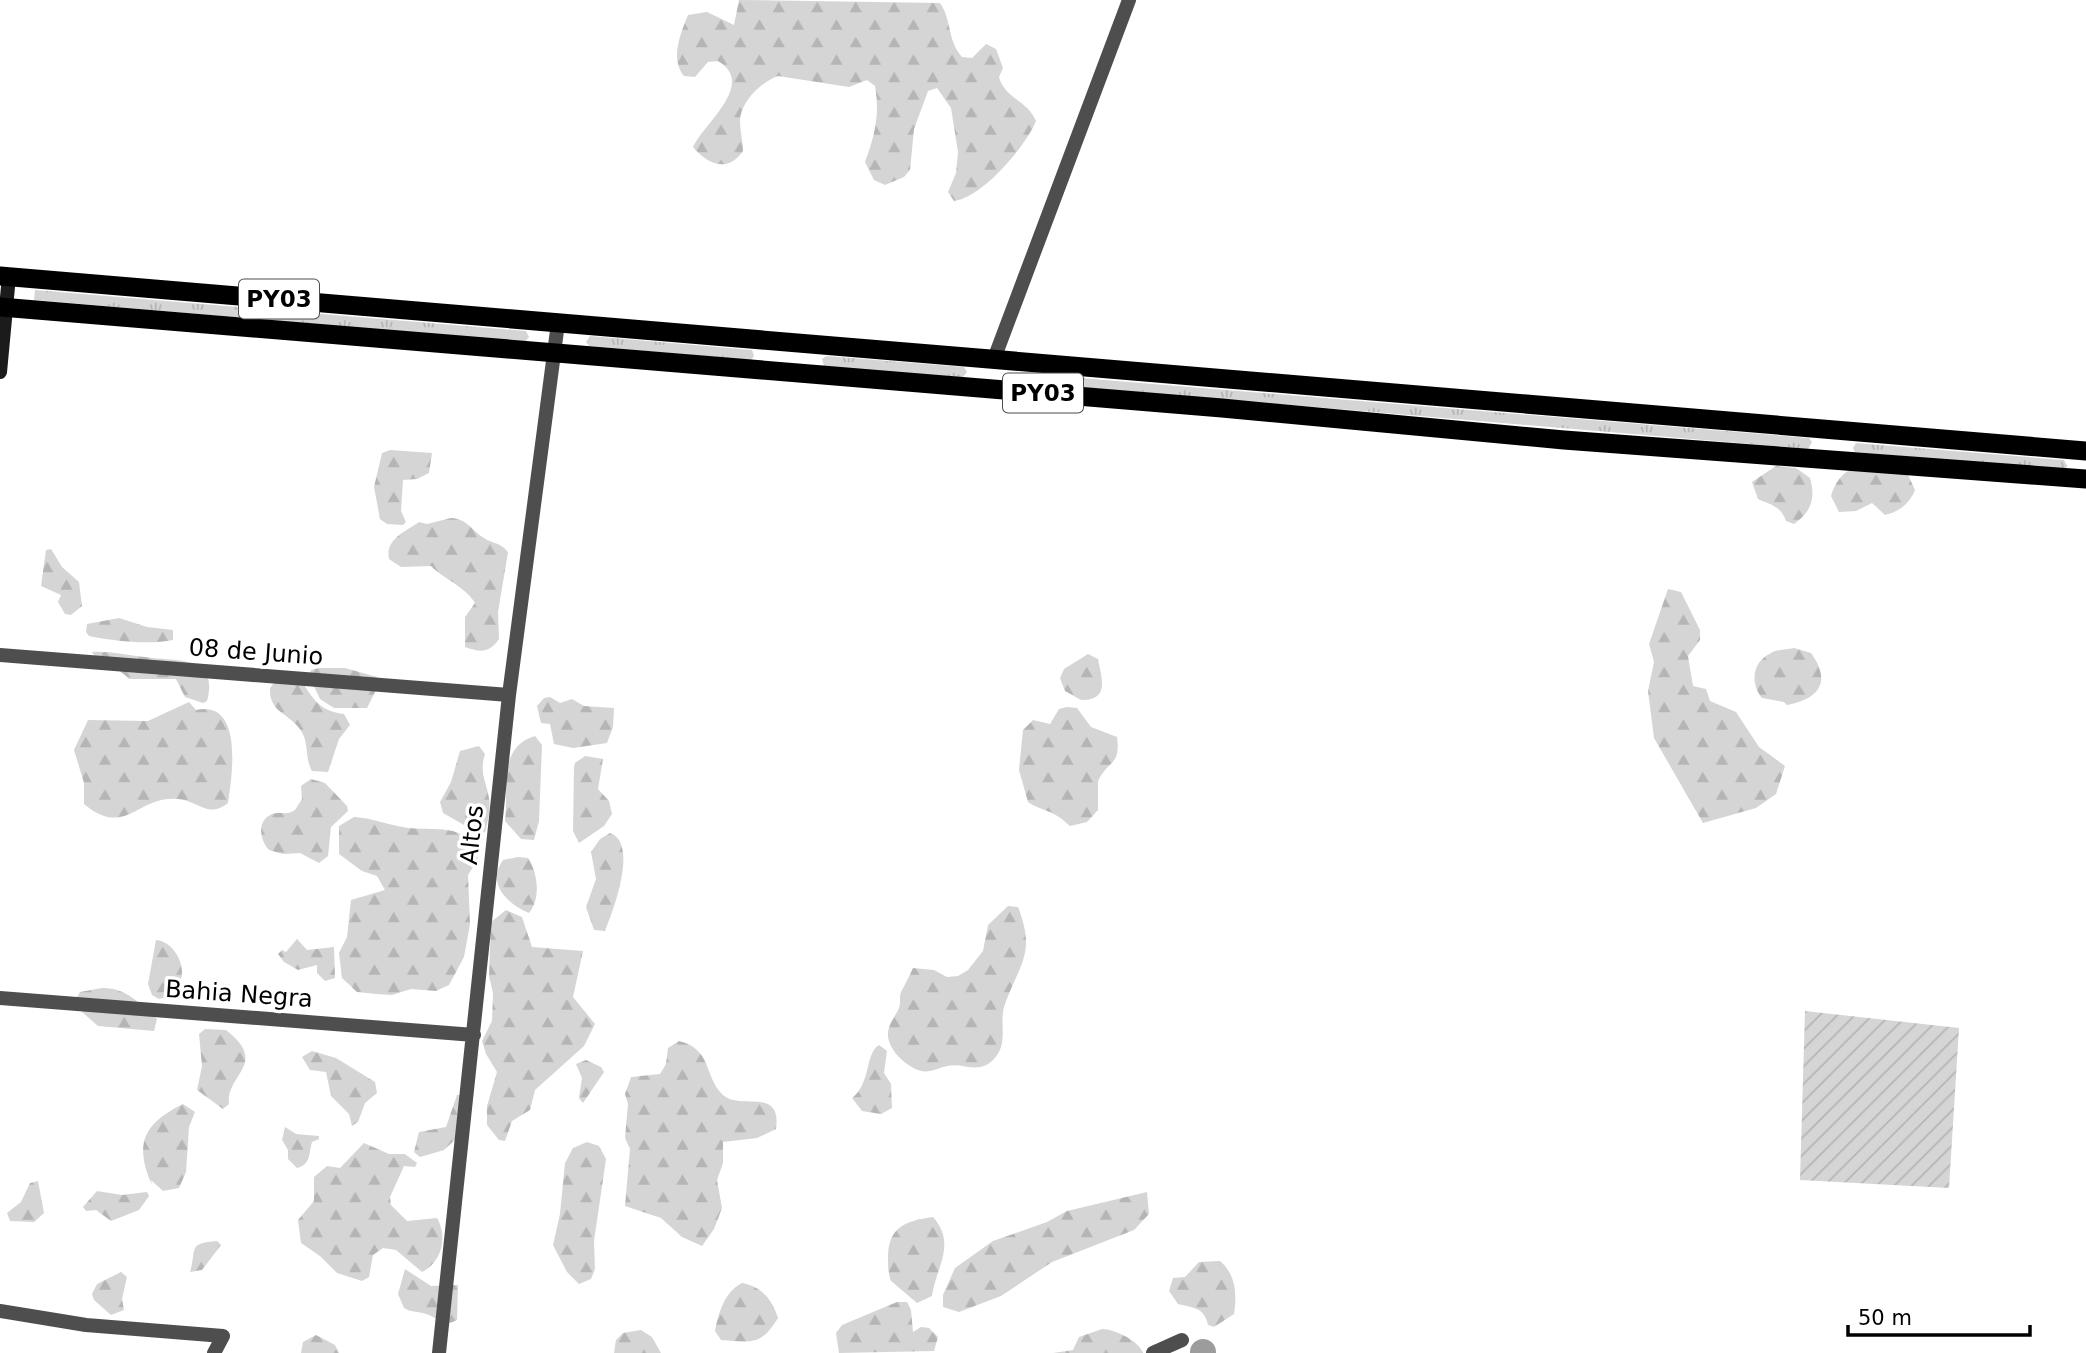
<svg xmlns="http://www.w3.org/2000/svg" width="2086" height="1353" font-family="'DejaVu Sans',sans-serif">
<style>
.grass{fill:url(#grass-tufts)}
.forest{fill:url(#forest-firs)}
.garden{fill:url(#garden-furrows)}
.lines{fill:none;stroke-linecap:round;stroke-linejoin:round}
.canal{stroke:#9c9c9c;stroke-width:26}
.minor{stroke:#4e4e4e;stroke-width:14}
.secondary{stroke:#1b1b1b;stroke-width:14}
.trunk{stroke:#000;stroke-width:19}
.labels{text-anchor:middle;stroke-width:7;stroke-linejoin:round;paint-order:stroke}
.shield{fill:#fff;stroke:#4c4c4c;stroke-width:2}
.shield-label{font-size:23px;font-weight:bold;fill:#000}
.street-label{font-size:24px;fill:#000;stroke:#fff}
</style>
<defs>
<pattern id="grass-tufts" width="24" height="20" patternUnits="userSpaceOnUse" patternTransform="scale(1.75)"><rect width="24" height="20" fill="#d5d5d5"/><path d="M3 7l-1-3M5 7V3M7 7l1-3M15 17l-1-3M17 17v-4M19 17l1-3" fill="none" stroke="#b5b5b5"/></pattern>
<pattern id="forest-firs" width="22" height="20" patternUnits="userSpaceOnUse" patternTransform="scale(1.75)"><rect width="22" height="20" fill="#d5d5d5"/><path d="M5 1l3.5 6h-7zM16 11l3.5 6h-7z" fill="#b5b5b5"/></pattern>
<pattern id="garden-furrows" width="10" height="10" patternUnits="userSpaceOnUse" patternTransform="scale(1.75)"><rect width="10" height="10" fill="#d5d5d5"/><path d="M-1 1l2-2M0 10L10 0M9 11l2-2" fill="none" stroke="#b5b5b5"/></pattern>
</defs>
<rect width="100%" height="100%" fill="#fff"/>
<path class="grass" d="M35,290L526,331L529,337L525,342L34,300Z
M590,336L752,350L754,356L751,360L589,346L586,342Z
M826,356L964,367L967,372L962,378L824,366L822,359Z
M1044,375L1809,438L1812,442L1808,449L1043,384L1040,381Z
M1856,443L2064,460L2067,466L2064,470L1855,452L1853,448Z"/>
<path class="forest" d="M739,0L940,3C952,20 947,40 962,57L972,58L986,44L996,49L1003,68L999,77C1005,99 1027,100 1036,121C1026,146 982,198 954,201L948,192L956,173L958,152L951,108L937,88L928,91L914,129L910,170L904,177L885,185L874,180L865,162C875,135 880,114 875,86L867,80L849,87L778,76C761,82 740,102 740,122C740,132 743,141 743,151C728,173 708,165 693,147C703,124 757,84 718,61L708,62L695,77L684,76C670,59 680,35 688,15L707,12L734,25Z
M390,450L432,453L429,473L417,479L403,480L401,511L406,522L403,525L387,524L380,519L374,487L382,453Z
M1776,466L1796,468L1810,478C1816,499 1811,512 1794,524L1786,521C1781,506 1771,505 1758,499L1752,482Z
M1853,468L1908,475L1915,490C1910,503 1899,512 1885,515L1872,503L1856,511L1839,512L1831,496C1835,483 1841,474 1853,468Z
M451,518C468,519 471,530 484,538C493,544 500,542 508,552L498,612L499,639C489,654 479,652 465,647V617L475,603C467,588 444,579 431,566L401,567L389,559C385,539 405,532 419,522L427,524Z
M51,549L62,567L79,582L82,606L71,615L65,614L58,602L61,595L41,586L46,550Z
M1668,589L1681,592L1700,630V640L1688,656L1693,686L1706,689L1710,701L1736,712L1759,747L1785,766L1776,794L1756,808L1703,823L1654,738L1648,691L1654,662L1649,644Z
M119,618L147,627L173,630V640C149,645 114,641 89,636L86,632L87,624Z
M1794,648L1811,653C1832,682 1819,699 1787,705L1784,702L1762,698C1750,683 1752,662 1771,653C1777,649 1787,650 1794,648Z
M92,652C112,651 131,656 152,658C180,661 219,657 207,701L203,703L185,697L176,679H129C118,666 100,666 92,652Z
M1088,654L1098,659C1101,677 1111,700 1081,700L1065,691L1060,678L1064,669Z
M319,668H345L377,677L381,680L367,708H334L320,699L309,676L311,670Z
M298,676C312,696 317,711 344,714L350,725L339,739L328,772L312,771C304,757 310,741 299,728C287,712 269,712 270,688L277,679Z
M550,697L560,703L572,699L584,706L614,708L613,727L607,743L573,748L554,744L550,724L541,723L537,706L544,698Z
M189,702L196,710C244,700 232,776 228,803C208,819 199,801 178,799C137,795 126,839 84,804V783L74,750L88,720L148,721Z
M1067,707L1077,708L1091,727L1117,737C1121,766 1108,760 1098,781V810L1087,822L1070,826C1051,808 1045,813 1028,802L1019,770L1023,730L1033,720L1050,724L1059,709Z
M535,736L542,745L539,821L534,840L521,839L505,821C509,790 497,747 535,736Z
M479,746L485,754C479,773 486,780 489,798C491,809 488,821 485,832L473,839L464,825L443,813L440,802L451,782L460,751Z
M585,756L603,759L598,789L609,801L612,814L604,826L579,843L573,831L574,767L575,763Z
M311,779L325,783L347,806L348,811L331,827L328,856L319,863L300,853L283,854L269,850C260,840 256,821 272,814C281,811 287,816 295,810L302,799L301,786Z
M354,817C373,818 391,826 409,828C437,831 470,822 478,859L468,875L470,924L464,957L449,985L436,991L411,989L392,995L376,994L357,992L342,978L339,953L347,937L351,900L385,890L377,876L362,871L339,854V826Z
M610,833C639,843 613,911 605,931L594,930L586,907L596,879L591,852L600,839Z
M518,857L528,858C538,873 541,899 529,913C507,904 486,883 503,860Z
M1008,906L1018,907C1036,953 1020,963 1005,1004C998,1023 1010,1043 993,1060C977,1075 964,1062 947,1066C938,1068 931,1073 921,1071C906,1067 886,1048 888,1032C889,1023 895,1017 899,1008C901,1003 899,997 901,992C905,984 909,977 913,968L934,970L947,977L958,976L968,970L983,951L988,925Z
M506,910L522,917L532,947L583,951L573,997L595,1024L584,1046L535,1090L530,1110L512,1121L505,1141L499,1140L487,1125V1106L497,1072L486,1054L482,1041L492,1021L493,993L489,976L491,922Z
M297,939L307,950L334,947L335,978L325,981L317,973V965L298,970L284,962L278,954L282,950L286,952Z
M156,940C172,941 186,963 181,979C180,984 175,990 173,995L159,999L152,995L148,984Z
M102,988C125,987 141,1004 157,1019L154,1031L98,1026L73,1004L80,992Z
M205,1029L226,1030C270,1064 225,1075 229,1104L223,1109L197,1090L202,1066L199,1034Z
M679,1041C712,1049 704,1076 722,1094C739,1112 782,1085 776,1129L757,1138L723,1142V1163L717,1180L722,1208L714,1229L702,1246L682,1237L661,1218L625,1206L630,1149L625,1138L628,1104L625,1094L631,1077L660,1074L666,1064L668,1048Z
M879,1045L887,1051L884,1073L891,1084L892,1108L881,1114L862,1111L852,1098C871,1084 865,1053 879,1045Z
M312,1051L336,1058L375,1082L377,1093L365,1103L358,1122L352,1126L349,1114L331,1096L326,1072L310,1070L302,1057Z
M586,1060L601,1067L604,1072L583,1103L579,1098L582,1078L576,1064Z
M457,1095H463L459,1136L444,1150L420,1157L414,1152L419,1132L446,1127Z
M183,1104L195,1112L189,1127L186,1172L179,1188L163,1191L151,1180L152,1185C134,1144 143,1124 183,1104Z
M285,1127L296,1134L319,1136V1139L312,1142C309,1152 311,1165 297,1168L288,1159V1150L282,1140Z
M587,1142L599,1146L606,1159L594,1241L595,1269L591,1279L579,1284L567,1272L553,1245L560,1214L565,1163L573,1148Z
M364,1143L389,1154H405L417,1163L415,1167L404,1166L390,1197L391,1205L407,1221L437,1218C448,1237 442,1262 422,1272L396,1250L383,1248L373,1255L369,1277L362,1281L337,1273L320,1256L301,1243L298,1220L314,1201V1177L327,1166L340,1168Z
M38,1181L44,1213L34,1222L10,1221L7,1213L21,1202L30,1183Z
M97,1191L122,1195L147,1192L149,1196L139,1210L111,1221L96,1210L86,1211L83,1207Z
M1147,1192L1149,1214L1134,1230L1052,1262L1001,1296L959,1312L943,1307V1295L955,1268L993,1241L1047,1222L1067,1211Z
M933,1217C957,1244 936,1267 932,1296L917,1303L891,1281C888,1273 888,1266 888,1258C888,1227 905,1221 933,1217Z
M217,1241L221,1245L202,1270L190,1272C197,1249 187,1243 217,1241Z
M1220,1261C1236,1275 1237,1294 1234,1314L1214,1327L1208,1325C1204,1307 1194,1308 1178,1304L1169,1291L1173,1278L1185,1277L1199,1262Z
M405,1269L431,1286L458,1285L457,1320C443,1328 437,1317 426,1314C418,1311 412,1313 404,1308L398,1294Z
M121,1272L127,1277L122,1299L124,1310L111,1315L94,1300L92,1294L97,1284Z
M742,1283C762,1287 772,1299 778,1318C761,1346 752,1342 721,1340L715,1331C718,1314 725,1291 742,1283Z
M897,1302H907L911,1310L913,1332L921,1327L929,1328L938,1337L934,1351L839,1353L836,1333L842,1325Z
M1102,1329C1115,1329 1139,1341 1143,1353H1053L1073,1350L1079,1337Z
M641,1330L652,1337L661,1353H614L616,1340L623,1333Z
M316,1335L335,1345L339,1353H301L303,1342Z"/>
<path class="garden" d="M1805,1011L1959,1028L1949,1188L1800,1180Z"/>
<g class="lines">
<path class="canal" d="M1203,1352V1353"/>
<path class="minor" d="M994,359L1129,0
M0,655L509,695
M0,998L474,1035
M0,1311L86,1325L223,1336L214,1353
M439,1353L509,695L558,323
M1153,1353L1182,1340"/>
<path class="secondary" d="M0,372L9,276"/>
<path class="trunk" d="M0,276L2086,451
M0,307L1222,408L1564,440L2086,479"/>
</g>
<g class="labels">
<g class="shield">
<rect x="239" y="279.5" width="80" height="39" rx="5"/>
<rect x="1003" y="373.5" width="80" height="39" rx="5"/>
</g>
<g class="shield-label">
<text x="279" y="307">PY03</text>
<text x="1043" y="401">PY03</text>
</g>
<g class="street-label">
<text transform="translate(256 652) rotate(4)" y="8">08 de Junio</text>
<text transform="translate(472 835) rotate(-84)" y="8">Altos</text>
<text transform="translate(239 994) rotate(4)" y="8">Bahia Negra</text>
</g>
</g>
<path d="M1848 1325v10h182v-10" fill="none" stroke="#000000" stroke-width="3.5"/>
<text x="1858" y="1325" font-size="21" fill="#000000" stroke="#ffffff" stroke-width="5" paint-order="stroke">50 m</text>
</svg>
